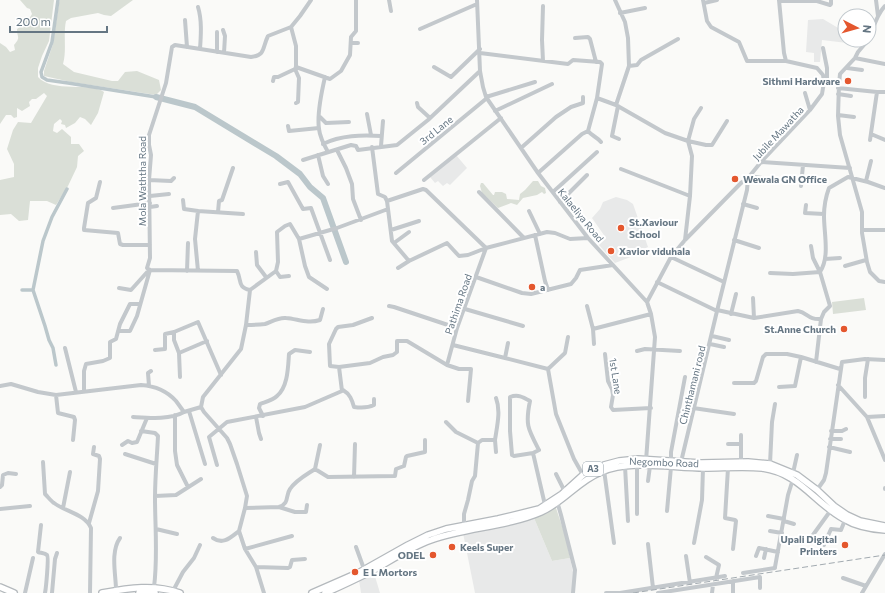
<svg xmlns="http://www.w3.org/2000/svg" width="885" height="593" font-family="Commissioner,sans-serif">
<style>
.built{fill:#e8e9e9}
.green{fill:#dadfd7}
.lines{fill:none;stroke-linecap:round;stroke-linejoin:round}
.canal{stroke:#bbc7cb;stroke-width:3.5}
.river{stroke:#bbc7cb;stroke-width:6}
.highway-casing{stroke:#b4b9bd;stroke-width:8}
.minor{stroke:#c3c8cc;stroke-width:4}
.highway{stroke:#fff;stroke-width:5.5}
.rail{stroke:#a2aab0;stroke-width:1;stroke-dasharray:6 3;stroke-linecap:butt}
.poi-dot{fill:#e4572e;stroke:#fff;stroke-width:1.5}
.labels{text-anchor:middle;stroke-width:4;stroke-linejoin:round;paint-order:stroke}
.shield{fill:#fff;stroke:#939fa8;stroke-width:1}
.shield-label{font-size:9px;font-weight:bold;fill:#657683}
.poi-label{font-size:10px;font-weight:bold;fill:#657683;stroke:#fff;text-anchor:start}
.street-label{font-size:10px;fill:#657683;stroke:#fff}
</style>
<rect width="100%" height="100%" fill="#fafaf8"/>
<path class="built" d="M823,19L845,32V40H847V43L822,40L820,62H814V53L806,52L808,20Z
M456,155L467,168L450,185L447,183L443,186L438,181L435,183L430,177Z
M616,197L627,200L633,204L648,247L641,250V253L615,263L599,245L606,238L592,218L600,209L603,202Z
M534,518L552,561L570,558L573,572L572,593H475L463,533Z
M374,573L380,593H361L359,580Z"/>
<path class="green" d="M20,0H54L49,41L42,56L38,68V77C52,93 91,82 104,92L98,113L91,125L85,119L80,117L75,123L66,128L65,125L61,124L62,121L60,119L54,124L53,131L57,133L62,129L71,137V144H79L84,151L78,156L77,167L68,186L56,205L47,201H30L28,220L19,221L11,214L0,215V180L14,177V164L7,149L13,130L18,122L31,123L47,96L44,93L36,99H32L29,102L30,106L22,111L17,108V117L14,118L11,115H6L0,124V43L6,47L10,52L15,50L14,45C21,37 17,38 17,29L20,27L24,19H29L32,14L30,9L27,8Z
M60,0H133L111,16L104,15L98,13L71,18L66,21C63,35 67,50 63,64L74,72L112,81H118L125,72L137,71L159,80L161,90L156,95L71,82L44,76V71L53,44L59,3Z
M533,181H538L541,186L545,188L546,193L544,194L542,192L537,195L523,198L517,205L511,203L498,208L482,193L480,186L481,183H483L493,195H494L495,192H502L506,194L507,199L519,200L520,194L525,190Z
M864,298L866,310L833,314L832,302Z
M555,505L566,538L570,558L552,561L534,518Z"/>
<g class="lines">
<path class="canal" d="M58,0L52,42L41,72L42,77L47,80L68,83L156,97
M22,290H33L45,326L49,340L53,348L56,365
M33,290L43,241L52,217L67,189"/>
<path class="river" d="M156,97L195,107L276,156L300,174L310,187L323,198L346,262"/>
<defs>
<path id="highway" d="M0,587L14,593
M102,593C129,588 154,584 180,593
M139,593H155
M312,593L360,572L408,545L428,535L446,529L498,519L539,509L562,494L583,475L604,465L619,461L638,459L701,463L748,462L770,464L797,475L817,490L834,506L847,515L860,521L885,526
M325,593C342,586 358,578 374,570C393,559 411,547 431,540C467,527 506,527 541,512C564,502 578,481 601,472C631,459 672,468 704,468C724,468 743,466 762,468C800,473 814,503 844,519C857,527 871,529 885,530"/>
</defs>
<use href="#highway" class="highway-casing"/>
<path class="minor" d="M389,0L391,11
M477,0L480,71L483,87L486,97L538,173L588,238L647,302L651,314L655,337L646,461
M615,0L625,22L628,38L629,66L616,105
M779,0L784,53L786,61
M876,0L878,16
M779,1H817L830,5L831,4V0
M704,3L717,0
M198,7C202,20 201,35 200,49
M620,13L645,8
M185,20L187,47
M420,29L477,4
M223,30L225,36L224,53
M575,38L588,37L590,39L596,62
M869,38C874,28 876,15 885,6
M868,40L858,52L855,58L840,74L839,84L838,116L840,135L862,212V233L867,262L870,272L879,281L885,282
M351,43H358
M823,48L827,68V83
M217,52V32
M480,53L568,64L573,60L600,62L602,64L597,98L616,105L665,133L688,141L692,156L690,196L685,240
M855,58L885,64
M543,61L542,40L543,6
M629,66L637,65L641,60L678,39
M296,67L330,79L341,71L350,55L351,37L356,31V0
M434,67L451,77L480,49
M847,68L862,70
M295,69L299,78L298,102L296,103
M325,77C322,90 317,116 319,129C320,138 324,145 328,152
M273,81L274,77H278L295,69L296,67V46L291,27
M825,82L839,84
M838,88L877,92L870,140
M877,92H885
M805,93L810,110
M838,94L851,96
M486,97L535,82
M417,103L418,107L430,118
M618,106L612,136L619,139
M701,108L694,119L688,141L706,145H712L727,121
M495,111L552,84
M367,114L371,135
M838,115L854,117
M320,117L326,123L349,122
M288,126L289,131L319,128
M588,131C592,136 597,137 601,142
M871,134L885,140
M323,144C341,135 362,135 381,136
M381,146L383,121
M372,147L378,194L385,197L387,201L392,241L409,261L447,243L459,256L468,255L486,248L547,232L555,233L570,239L588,238
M521,148L556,117L571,107L583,103V97
M337,150L346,168L352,184L353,199L361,220
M318,155L323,176L328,184
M303,160L351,145L356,146L358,150L397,145L428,120L480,71
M761,162L850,168
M621,169L690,196
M396,173L487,98
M538,173L582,134L588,131L597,98
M749,176L769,179
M149,180L171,181L174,178
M424,180L501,118
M866,181L871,161
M100,182L96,198L88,203L84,228V230L118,233L120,244L123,245H150
M280,184L288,182L303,209L311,208L330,260
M801,186L803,165
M479,192L524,238
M553,192L597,152
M150,196L169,194
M183,200L184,209L198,211
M387,201L423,189L426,190L486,248
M560,202L587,175
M743,204L757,208
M806,205L805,213L824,214
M150,207L157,206
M113,208L150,203
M529,211L540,234
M218,212L219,201L222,200L233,168
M391,230L419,221
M862,230H885
M535,235L545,281L548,290
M299,239L305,266L309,277L327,289
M734,240L759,248
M394,243L409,232
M256,252L257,265L266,277
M671,257L724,282
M825,259L840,258
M845,266L866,260
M398,268L409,261
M187,271L188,243
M198,271L195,239L198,211L243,214
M276,271L280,277L289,276
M770,273L793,274L820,272L813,258L811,246
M476,277L522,293L531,294L571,284L576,278L580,270L613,265
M657,282L717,311
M119,288L131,290L149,270
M250,290C237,287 242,281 237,271L150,270L147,268L150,258L149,180L151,155L149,145V135L166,83L172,47L175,45L251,57C266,55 262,48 268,36L291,27L300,16L311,0
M753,298L754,318
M647,302L671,257L685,240L741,183L748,178L761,162L810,110L822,94L824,82L823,75L817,68L786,61H747L739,42L711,27L707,21L703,0
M389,306L394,307L457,328
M587,306L593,329L651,314
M465,309L523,326
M717,310L754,318L798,311C808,313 808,320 821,319
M731,314L736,294
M246,325C252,325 258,325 265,324C271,322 279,317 286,318C298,319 308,324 320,320L323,309
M593,329L594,344
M118,331H130L137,316L150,270
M174,332V340L179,353
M712,336L729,340
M508,343L505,358L548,369L556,414L574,459L583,475
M710,344L724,347
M453,345L505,358
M65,348L76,392
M155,350L165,349V334L174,332L198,322L221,375
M637,351L645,349L680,351
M605,354L608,381L612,389L613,395L611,407L613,410L651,408
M816,362L821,319L824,312L830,306L820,272C830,257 824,234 824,216C824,207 826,196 829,188L848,177L868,182L885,188
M447,365L457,328L486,248
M339,367L330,366L329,344L336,329L338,327L353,325L372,318
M548,369L565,353L568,337
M180,377L179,353L207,341
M734,383H754L756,381L763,357L766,354H787L801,357L840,369
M838,385L867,417L885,460
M0,386L11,384L38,392L56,395L141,385C155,386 167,391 176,401C179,405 181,408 184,412L201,407
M149,386L148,373L151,371
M779,387L795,386L801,357
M343,390C350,394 352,400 354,407C361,408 368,408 374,405V399
M84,391V371L86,364L103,361L110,358V342L116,339L120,324L130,304H140
M56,395L58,413L74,417L75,420L73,440
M865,397V378L868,359
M693,408L734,414
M189,411L205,464
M175,415V451L177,465L188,487
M263,416L259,408L260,404C265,402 273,400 277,396C288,387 288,367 289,354L295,350L310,352
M133,417C149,418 170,420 184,412
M256,417L259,433L261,439
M867,417L885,416
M446,422L456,432L478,443
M141,431L155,433L158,436C157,457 155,477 155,498C155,527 158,557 154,587
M831,431H842L846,429
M741,435V462
M830,439H841
M495,440L496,452
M728,444H740
M122,445L128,441L132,443L137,442L147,418
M829,447L850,452
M533,453L539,450C528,429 525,425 530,401C523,397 518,394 510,397V431L512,455L514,456L533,453L545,505
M125,454L156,464
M671,461V452L685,377
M43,462L45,494C48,497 51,501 54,503C66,512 85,514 91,528L90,593
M681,462L717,311L747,190L748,178
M770,464L772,422L775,404
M217,465L209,437L227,422L305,407L342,391L339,367L370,363L383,357L393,355L397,352V341H407L447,365L459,369H471L468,401
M637,465V514
M625,466L628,521
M728,468L725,518L735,520L736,521L733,549
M315,469L320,445
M604,470L614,543
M793,473L797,455
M556,474L565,492
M354,477L355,444
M648,481L650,466
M0,487L2,485L3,475L8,473L16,474
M885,489V488
M817,490L824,480L826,473L842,362L865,359L885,360
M155,496L176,495L201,479
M557,501L561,515L575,570L573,593
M279,507L295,512H306L307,505
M63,508L70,472
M245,508L279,507C290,503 285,496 290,489C296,480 306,475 315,469L328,477L395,476L396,469L404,466L406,457L407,456L425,452V440
M0,509L30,506
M667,511L671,467
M768,516L784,519
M784,521L794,524
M89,523L98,491L100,459L99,456L93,454L94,447
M41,525L38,552C41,553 45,553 47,555C49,557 46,588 45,593
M464,526V514L468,500L472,481L475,476L478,443L482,440H495C497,426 501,411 496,398
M156,529L177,534
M770,531L782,533
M213,538C223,545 230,538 239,531
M810,539L831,510
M694,543L702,500L703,468
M648,544L653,588
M824,545L831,529L841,530L845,520
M356,547L364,569
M245,549L292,536
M686,556L690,583
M756,556L759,548L778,552
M706,557L719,565L716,578
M764,558L766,549
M256,567L288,568L290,567L292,560L305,559
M743,573L775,568V567L788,495L793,479
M843,578L866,586
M116,590C116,575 110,552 120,538
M173,591L183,572L194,558L200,545
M25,593L33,558
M52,593L55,559L57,553
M264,593L256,567L245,549L239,531L245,508L247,496L237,464L230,444L227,438L204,412L201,407L203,397L241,349L246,325L250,290L276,271L278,262L277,232L285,226L290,224L299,239L337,228L388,209
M606,593H620L725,576
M658,593L760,577V588
M712,593L713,585
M733,593V581
M862,593L885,554"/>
<use href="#highway" class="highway"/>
<path class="rail" d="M633,593L885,555"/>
</g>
<g class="poi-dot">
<circle cx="848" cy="81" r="4"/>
<circle cx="735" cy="179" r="4"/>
<circle cx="621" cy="228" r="4"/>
<circle cx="611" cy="251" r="4"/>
<circle cx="532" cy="287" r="4"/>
<circle cx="844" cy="329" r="4"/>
<circle cx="845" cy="545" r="4"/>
<circle cx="452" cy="547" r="4"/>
<circle cx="433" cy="555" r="4"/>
<circle cx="355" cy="572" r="4"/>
</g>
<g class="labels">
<rect class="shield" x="583" y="462" width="20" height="14" rx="3"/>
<g class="shield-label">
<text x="593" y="472">A3</text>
</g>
<g class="poi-label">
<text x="840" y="85" text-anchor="end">Sithmi Hardware</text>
<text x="743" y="183">Wewala GN Office</text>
<text x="629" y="226">St.Xaviour<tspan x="629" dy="12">School</tspan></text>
<text x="619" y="255">Xavior viduhala</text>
<text x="540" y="291">a</text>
<text x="836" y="333" text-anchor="end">St.Anne Church</text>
<text x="837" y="543" text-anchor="end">Upali Digital<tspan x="837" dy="12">Printers</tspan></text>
<text x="460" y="551">Keels Super</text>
<text x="425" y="559" text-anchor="end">ODEL</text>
<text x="363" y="576">E L Mortors</text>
</g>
<g class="street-label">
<text transform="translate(436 130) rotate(-39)" y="4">3rd Lane</text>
<text transform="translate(778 133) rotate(-47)" y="4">Jubile Mawatha</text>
<text transform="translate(142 181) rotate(-90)" y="4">Mola Waththa Road</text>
<text transform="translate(581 215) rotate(51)" y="4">Kalaeliya Road</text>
<text transform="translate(458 304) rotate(-71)" y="4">Pathima Road</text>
<text transform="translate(616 376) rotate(81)" y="4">1st Lane</text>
<text transform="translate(692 385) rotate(-76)" y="4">Chinthamani road</text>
<text transform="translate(664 462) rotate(2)" y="4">Negombo Road</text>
</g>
</g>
<g transform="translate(857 28) rotate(96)"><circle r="19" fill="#ffffff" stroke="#c1c8cd"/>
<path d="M0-3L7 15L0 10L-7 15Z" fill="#e4572e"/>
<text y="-6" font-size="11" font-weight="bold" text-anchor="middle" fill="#657683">N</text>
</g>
<path d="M10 26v6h97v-6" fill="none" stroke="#657683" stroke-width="2"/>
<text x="16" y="26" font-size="12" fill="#657683" stroke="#ffffff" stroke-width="3" paint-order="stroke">200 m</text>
</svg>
